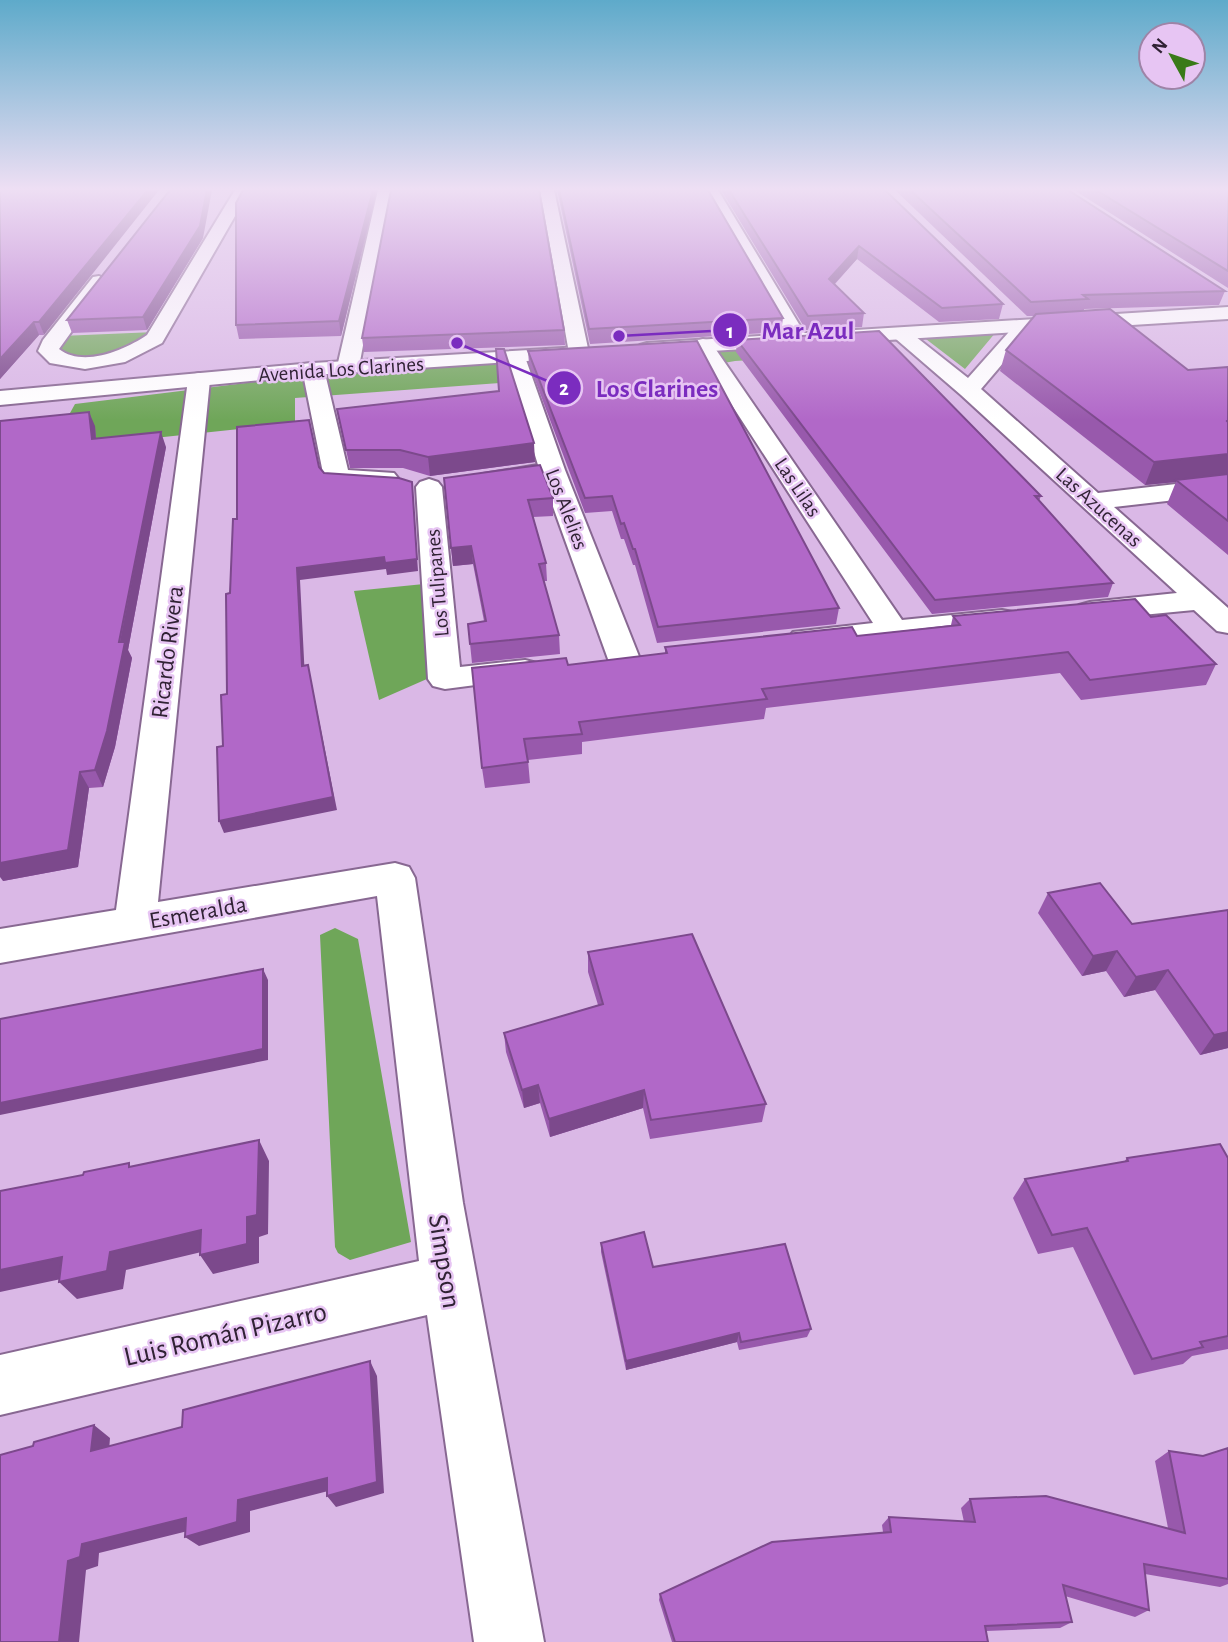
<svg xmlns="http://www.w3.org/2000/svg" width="1228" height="1642" font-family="'Alegreya Sans',sans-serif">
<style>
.green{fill:#6fa659}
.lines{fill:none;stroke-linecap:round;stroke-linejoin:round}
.street-casing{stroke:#886892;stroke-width:4}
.secondary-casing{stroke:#886892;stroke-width:4}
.street{fill:#fff;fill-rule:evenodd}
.secondary{fill:#fff;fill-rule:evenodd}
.wall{fill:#9859ac}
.shaded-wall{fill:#7c498c}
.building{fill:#b168c8;stroke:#7c498c;stroke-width:2}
.labels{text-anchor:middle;stroke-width:5;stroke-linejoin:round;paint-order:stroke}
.far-street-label{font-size:21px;fill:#302234;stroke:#e7c5f3}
.street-label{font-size:24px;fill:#302234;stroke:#e7c5f3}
.near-street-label{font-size:28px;fill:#302234;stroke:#e7c5f3}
.leader{fill:none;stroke:#7b2cbf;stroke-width:2.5}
.callout-dot{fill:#7b2cbf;stroke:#e7c5f3;stroke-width:2.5}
.mark-label{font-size:21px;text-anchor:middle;font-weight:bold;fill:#fff}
.callout-label{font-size:26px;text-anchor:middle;font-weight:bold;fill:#7b2cbf;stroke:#e7c5f3;stroke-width:5;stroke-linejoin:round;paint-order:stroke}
</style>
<rect width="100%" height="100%" fill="#dab8e6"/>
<path class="green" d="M155,332L147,341L92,359L60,356L56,344L61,336Z
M996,332L965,369L922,336Z
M867,343L804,357L735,361L690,369L295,398V423L50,449L75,404L311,375Z
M424,584L436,675L379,700L354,591Z
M335,928L358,939L411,1242L350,1260L338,1253L335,1247L320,935Z"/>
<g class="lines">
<defs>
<path id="street" d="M235,190H250L162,343L125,362L85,369L50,363L38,351L43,340L93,277L99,276L108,281L59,349C83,368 125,350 147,335Z
M378,190H392L359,367L356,372H340L337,367Z
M540,190H554L589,353L586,357H572L569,353Z
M703,190H718L808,339L805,343H791L788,339Z
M1021,320L1028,322L1031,326L1027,335L981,389L1098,493L1228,478V494L1114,507L1228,608V633L1217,631L1194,610L1090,620L1079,617L1075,611L1079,605L1090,602L1177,593L961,395L889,333L892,329H906L968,378L1008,333L1014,322Z
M703,339L710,341L902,620L1002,610L1013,612L1017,619L1013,626L804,648L793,646L788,639L793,632L873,623L693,345L696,341Z
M515,351L522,353L525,357L565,470L640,659L635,666L624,669L613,666L608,659L543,479L492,487L483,484L479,479L483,474L538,465L505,357L508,353Z
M313,363L321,364L324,369L348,470L394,473L398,478L394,483L337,486L328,483L324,478L302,369L305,364Z
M199,373L207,375L210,380L158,902L395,863L409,867L415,878L463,1203L544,1642H474L427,1315L0,1415V1355L419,1261L377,896L0,963V929L116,910L188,380L191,375Z
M429,479L438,482L442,487L460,667L525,660L537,663L541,670L537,677L445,689L433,686L428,679L416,487L420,482Z"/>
<path id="secondary" d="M1228,307V319L647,355L640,353L637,349L640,345L647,343Z
M580,347L587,349L590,353L587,357L313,375L0,405V391L313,363Z"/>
</defs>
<use href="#street" class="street-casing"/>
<use href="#secondary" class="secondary-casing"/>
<use href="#street" class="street"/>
<use href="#secondary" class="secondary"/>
</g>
<path class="wall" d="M0,190L44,335H39L0,379Z
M377,190L341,336L239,339L236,325Z
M557,190H708L783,318L781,332L590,344Z
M721,190H885L1003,304L999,319L939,322L857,259L835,284L864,313L862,327L806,330Z
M895,190H1068L1225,291L1219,305L1084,309V311L1188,370L1228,367V555L1167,504L1176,482L1145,485L1000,371L1006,350L1034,316H1027Z
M1074,190H1228V288Z
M203,238L147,330L72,333L67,320Z
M564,330L565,345L364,352L362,338Z
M737,340L1041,496L1039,501L1113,583L1108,597L932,614L736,352Z
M528,351L839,608L836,624L657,643L635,565H633L624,539H621L612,511L585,513L529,364Z
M337,409L535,462L430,476L403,468H350Z
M95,426L96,439L166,447L128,650L132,658L115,747L103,787L89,788L78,867L3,881Z
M444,478L553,498V516L533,517L546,563L547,581H544L559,635L560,654L472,663L468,624L484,621L473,564L453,566Z
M953,616L1151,617L1216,664L1206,685L1081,700L1060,673L766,708L764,719L582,742V754L528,760L530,783L485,788L482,768L568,665L665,653V647L857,636L951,625Z
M1048,893L1132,924L1228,910V1048L1200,1055L1155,990L1124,997L1106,971L1082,976L1038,913Z
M588,952L766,1104L762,1122L650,1139L643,1108L550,1137L540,1103L524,1108L506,1052L504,1033L598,1005L588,972Z
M1127,1158H1228V1349L1192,1356L1183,1364L1134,1375L1073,1247L1038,1254L1013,1198L1025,1179L1124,1162Z
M601,1243L653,1267L811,1329L807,1337L739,1350L737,1342L626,1370L601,1252Z
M1228,1448V1584L1220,1587L1145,1574L1149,1610L1135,1617L1065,1596L1072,1622L1060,1628L986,1631L988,1642H672L659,1600L660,1594L883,1532L882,1525L889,1517L964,1522L961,1508L970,1499L1168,1528L1155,1461L1169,1451L1203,1456Z"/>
<path class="shaded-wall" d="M148,190H159L44,335L39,322Z
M207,190H212L203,238L147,330L143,317Z
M373,190H377L341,336L339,321Z
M859,246L857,259L827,292L829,279Z
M34,322L39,335L0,379V359Z
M89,412L95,426L97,454L92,439Z
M161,432L166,447L128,650L132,658L115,747L103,787L95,770Z
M534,443L535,462L430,476L428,457Z
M1228,454V476L1176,480V482L1145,485L1154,462Z
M412,482L418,571L387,575L386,569L300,580L305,679L302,666L297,568Z
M471,546L473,564L453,566L451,548Z
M308,665L337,810L224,833L219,821Z
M80,772L89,788L78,867L3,881L0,877V860Z
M1117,951L1106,971L1082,976L1093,956Z
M263,969L268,980V1060L0,1115V1103Z
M1168,970L1155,990L1124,997L1136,977Z
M1228,1032V1048L1200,1055L1214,1035Z
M538,1085L540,1103L524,1108L522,1090Z
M644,1090L643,1108L550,1137L549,1119Z
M259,1140L269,1161L268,1234L259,1237V1263L213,1274L200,1255L247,1217Z
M201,1230L214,1249L126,1270L123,1289L77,1299L59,1282L110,1252Z
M62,1257L80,1275L0,1292V1270Z
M739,1333L737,1342L626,1370V1361Z
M370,1361L377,1376L384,1493L336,1507L327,1496Z
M94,1425L110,1438L108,1464L91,1451Z
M327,1478L336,1489L250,1511V1532L199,1546L185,1537L238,1500Z
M186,1518L200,1528L99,1553L98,1566L86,1570L79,1642H59L68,1561L82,1544Z"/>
<path class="building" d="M0,190H148L39,322H34L0,359Z
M170,190H207L200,226L143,317L67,320Z
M243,190H373L339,321L236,325V203Z
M391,190H539L564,330L362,338Z
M559,190H708L783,318L589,329Z
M729,190H885L1003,304L942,308L859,246L829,279L864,313L808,316Z
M910,190H1068L1225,291L1083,295L1088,299L1031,302Z
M1096,190H1228V271Z
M1110,309L1188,370L1228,367V420L1227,421L1228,422V454L1154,462L1006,350L1036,314Z
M879,331L1041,496H1035L1113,583L935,600L737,340Z
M697,341L839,608L658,627L635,549H633L624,523L621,524L612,496L585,498L528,351Z
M496,349H504L534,443L428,457L400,450H346L337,409L499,391Z
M89,412L92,439L161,432L119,642H125L107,731L95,770L80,772L68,850L0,863V421Z
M309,420L319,467L324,473L399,478L412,482L417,559L385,563L384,557L297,568L302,666L308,665L333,797L219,821L217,747L223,746L221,695L227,694L226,594L230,593L233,519H237V427Z
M540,465L553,498L528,500L546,563L539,564L559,635L470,644L468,624L486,621L471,546L451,548L444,478Z
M1228,474V521L1176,480Z
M1135,599L1151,617L1166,615L1216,664L1090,680L1068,652L762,689L767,699L579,722L582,734L524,739L528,762L482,768L472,668L566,658L568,665L667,653L665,647L852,627L857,636L960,625L953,616Z
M1100,883L1132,924L1228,910V1032L1214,1035L1168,970L1136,977L1117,951L1093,956L1048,893Z
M692,934L766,1104L651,1120L644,1090L549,1119L538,1085L522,1090L504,1033L603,1004L588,952Z
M263,969V1049L0,1103V1019Z
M259,1140L257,1215L247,1217V1244L200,1255L201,1230L110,1252L107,1271L59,1282L62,1257L0,1270V1191L83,1175L84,1172L129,1163V1167Z
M1220,1144L1228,1158V1336L1200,1342L1203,1347L1152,1359L1087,1228L1052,1235L1025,1179L1128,1161L1127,1158Z
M644,1232L653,1267L785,1244L811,1329L741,1342L739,1333L626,1361L601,1243Z
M370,1361L377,1482L327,1496V1478L238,1500L237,1522L185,1537L186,1518L82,1544L80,1557L68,1561L59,1642H0V1455L33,1446L34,1442L94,1425L91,1451L182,1427L183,1410Z
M1228,1448V1579L1144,1564L1149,1610L1063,1585L1072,1622L985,1626L988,1642H675L660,1594L772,1542L891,1532L889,1517L975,1522L970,1499L1046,1496L1185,1533L1169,1451L1203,1456Z"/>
<linearGradient id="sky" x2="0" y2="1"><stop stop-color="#5eaaca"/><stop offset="0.45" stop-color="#eedff4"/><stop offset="1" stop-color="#eedff4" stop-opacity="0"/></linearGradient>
<rect width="1228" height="420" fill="url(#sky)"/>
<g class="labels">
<g class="far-street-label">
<text transform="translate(341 369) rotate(-4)" y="7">Avenida Los Clarines</text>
<text transform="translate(798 487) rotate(56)" y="7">Las Lilas</text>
<text transform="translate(1099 507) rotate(42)" y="7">Las Azucenas</text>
<text transform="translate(567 509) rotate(69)" y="7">Los Alelies</text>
<text transform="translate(437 583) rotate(-95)" y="7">Los Tulipanes</text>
</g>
<g class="street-label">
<text transform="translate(167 652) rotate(-83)" y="8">Ricardo Rivera</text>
<text transform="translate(198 912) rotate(-10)" y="8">Esmeralda</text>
</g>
<g class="near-street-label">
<text transform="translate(446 1261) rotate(81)" y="10">Simpson</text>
<text transform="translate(225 1333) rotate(-13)" y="10">Luis Román Pizarro</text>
</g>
</g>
<path class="leader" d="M619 336L730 330M457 343L564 388"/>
<g class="callout-dot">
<circle cx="619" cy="336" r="7"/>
<circle cx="457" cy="343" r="7"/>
<circle cx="730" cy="330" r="18"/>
<circle cx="564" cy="388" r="18"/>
</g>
<g class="mark-label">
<text x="730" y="338">1</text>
<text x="564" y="395">2</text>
</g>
<g class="callout-label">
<text x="808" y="339">Mar Azul</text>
<text x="657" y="397">Los Clarines</text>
</g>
<g transform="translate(1172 56) rotate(310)"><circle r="33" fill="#e7c5f3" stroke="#9e84a7" stroke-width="2"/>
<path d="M0-5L12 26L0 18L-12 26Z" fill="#397a18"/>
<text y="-10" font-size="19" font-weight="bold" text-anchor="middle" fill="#302234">N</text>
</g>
</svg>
